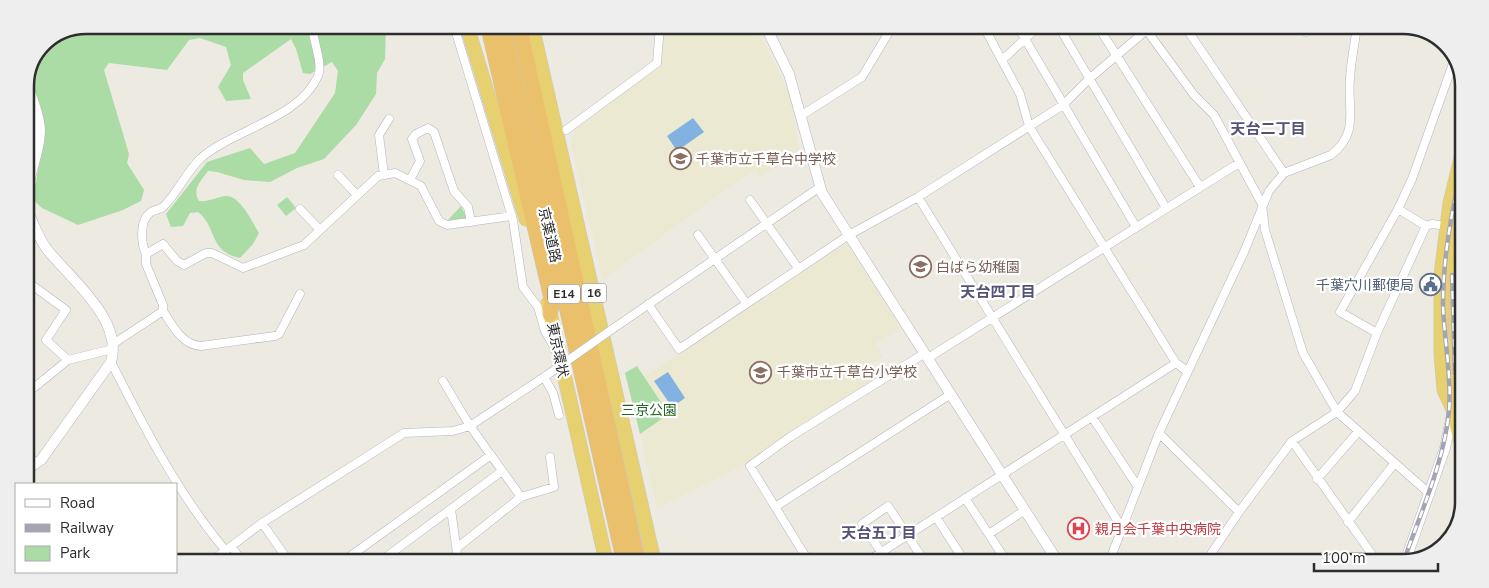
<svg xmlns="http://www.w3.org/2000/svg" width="1489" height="588" font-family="'Nunito Sans','Noto Sans JP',sans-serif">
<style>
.education{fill:#ece9d3}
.green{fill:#abdca5}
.cemetery{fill:#c1d4ba}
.water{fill:#82b2e1}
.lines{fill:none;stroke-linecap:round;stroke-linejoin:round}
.minor-casing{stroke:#b5b4bf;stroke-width:9}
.tertiary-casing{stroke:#b5b4bf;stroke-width:11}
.trunk-casing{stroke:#c8c8c8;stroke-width:15}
.motorway-casing{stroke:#c8c8c8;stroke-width:16}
.minor{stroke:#fff;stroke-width:8}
.tertiary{stroke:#fff;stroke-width:10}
.trunk{stroke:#e6d070;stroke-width:14}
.motorway{stroke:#ebc06d;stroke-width:15}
.rail-casing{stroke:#a5a4b4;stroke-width:4.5}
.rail{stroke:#fff;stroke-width:2.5;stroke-dasharray:8;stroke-linecap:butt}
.minor-bridge-casing{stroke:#b5b4bf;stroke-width:9;stroke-linecap:butt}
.minor-bridge{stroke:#fff;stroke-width:8}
.labels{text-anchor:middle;stroke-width:4.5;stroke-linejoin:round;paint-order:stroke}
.shield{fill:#fff;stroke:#6c6c6c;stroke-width:1}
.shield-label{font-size:12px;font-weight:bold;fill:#2d2d2d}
.education-label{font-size:14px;fill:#785e54;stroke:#fff;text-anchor:start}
.street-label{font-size:14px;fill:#2d2d2d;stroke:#fff}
.service-label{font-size:14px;fill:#4e5e75;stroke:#fff;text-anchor:end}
.park-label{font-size:14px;fill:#246225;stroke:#fff}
.health-label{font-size:14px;fill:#be3a42;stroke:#fff;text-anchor:start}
.neighbourhood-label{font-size:15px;font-weight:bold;fill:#545278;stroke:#fff}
.rim{fill:none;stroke:#2d2d2d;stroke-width:2.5}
</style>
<rect width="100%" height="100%" fill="#eceae1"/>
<path class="education" d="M664,30L761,36L791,98L799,149L760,177L755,170L739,180L603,279L571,144L576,127L661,63Z
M847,243L901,328L875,344L883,357L868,367L876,381L786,436L745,464L657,508L640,434L670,414L645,376L842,244Z"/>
<path class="green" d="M86,25L386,26L385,59L377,73L376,94L356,125L324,159L297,168L270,182L244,180L217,172L208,171C200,182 192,189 199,201C209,202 216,197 226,196C240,195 252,222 259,233L253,244L240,258C208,251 218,228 198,212L190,213L183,226L171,227L166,214L207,162L250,148L264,164L295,153L335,93L338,71L332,62L310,74L303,73L296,49L291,39L243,73V80L251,99L226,101L218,87L231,65L226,47L200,38L189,40L167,70L109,63L104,70L129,154L127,163L144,190L141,201L123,210L78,225L42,208L30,197L36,182L42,145L29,75L43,43Z
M287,197L296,208L286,216L277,205Z
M461,206L468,220L446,222Z
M637,366L669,414L640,434L625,373Z"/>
<path class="cemetery" d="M25,119L30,133L25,165Z"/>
<path class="water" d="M693,118L704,132L677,151L667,136Z
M668,372L685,398L672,407L654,381Z"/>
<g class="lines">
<defs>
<path id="minor" d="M454,26L513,220L523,287L538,307L545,331L554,347
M984,27L1020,94L1029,126L1176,363L1187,371
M1018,27L1136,227
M1059,27L1166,208
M1099,28L1200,187
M1145,28L1194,95L1214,115L1262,204L1265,230L1303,353L1337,412L1430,494
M1186,28L1284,173
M1306,32L1308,28
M1002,60L1038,27
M802,115L862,77L892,27
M566,130L657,63L660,26
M338,175L356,194
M384,175L379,135L389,119
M410,180L420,161L412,139L416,134L428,128L434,132L454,191L468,207L471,222
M918,197L1122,528
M750,200L798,268
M300,209L320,230
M1398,209L1426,226
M698,235L746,303
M146,254C141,243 139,220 151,212C155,209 161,210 164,206C178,192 186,172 201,158C233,130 300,118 318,76C323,64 314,44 313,31L314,26
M25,280L66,310L46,340L68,360
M648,304L679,349L849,235L918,197L1063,105L1089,79L1149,28
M163,311C173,326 182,345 201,346L275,336L279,334L300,294
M611,330L820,187
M1377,333L1340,312L1398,209L1412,179L1455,58
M113,344L163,311V305L146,264V254L163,244L177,261L184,265L206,253H212L243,268L304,245L378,176L395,173L421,186L439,221L447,225L512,216
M928,358L1239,163
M111,362C144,427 178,494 226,551
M544,377L553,393L559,415
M443,381L470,426L521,497
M25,395L68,360L113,349
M1092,417L1138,487
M1159,433L1239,512
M25,441L34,465
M1292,441L1378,563
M1317,479L1358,432
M965,498L1007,562
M775,507L951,394
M451,509L458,561
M936,517L965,562
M1348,522L1394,464
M262,523L288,560
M989,534L1025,510
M232,547L241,560
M458,547L521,497L554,487L550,457
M881,552L862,524L888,506L925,562
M213,560L262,523L404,433L453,431L470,426L547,375
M345,560L491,455
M382,560L502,471
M809,562L750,466L790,437L925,353
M866,562L1176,363
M1109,562L1159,433L1244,252L1269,191L1284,173L1331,155C1360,133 1347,108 1350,79C1351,62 1354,45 1357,28
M1205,563L1239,512L1292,441L1337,412L1355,391L1377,333L1426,226L1432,224L1447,226"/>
<path id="tertiary" d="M766,27L789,74L822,193L1058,562
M25,471L41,460L111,362C124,319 69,278 46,248C40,240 36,230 32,221C18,190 39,163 40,132C40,115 31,97 26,81
M1405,562L1445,448L1452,414"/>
<path id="trunk" d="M467,26L526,219
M532,26L654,561
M548,303L606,561
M1453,409L1457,382L1455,277L1463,213
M1461,442L1453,409L1444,390L1441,354V275L1450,203L1463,150"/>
<path id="motorway" d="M488,26L552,301L550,314
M503,26L624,561
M519,26L638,561"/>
</defs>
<use href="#minor" class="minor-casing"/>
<use href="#tertiary" class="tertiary-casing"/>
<use href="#trunk" class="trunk-casing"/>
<use href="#motorway" class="motorway-casing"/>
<use href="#minor" class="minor"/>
<use href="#tertiary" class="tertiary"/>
<use href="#trunk" class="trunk"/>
<use href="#motorway" class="motorway"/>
<defs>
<path id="rail" d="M1452,275L1455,373
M1403,563C1420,514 1444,463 1449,411C1452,376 1444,340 1443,305C1443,259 1451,211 1463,166"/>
</defs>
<use href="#rail" class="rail-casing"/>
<use href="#rail" class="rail"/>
<defs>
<path id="minor-bridge" d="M547,375L611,330"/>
</defs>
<use href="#minor-bridge" class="minor-bridge-casing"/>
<use href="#minor-bridge" class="minor-bridge"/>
</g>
<defs>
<symbol id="school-ring" viewBox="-11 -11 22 22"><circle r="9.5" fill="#fff" stroke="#8d6e63" stroke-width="1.5"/><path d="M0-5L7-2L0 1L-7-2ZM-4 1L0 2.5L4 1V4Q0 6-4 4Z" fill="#8d6e63"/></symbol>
<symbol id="civic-ring" viewBox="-11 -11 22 22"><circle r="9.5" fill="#fff" stroke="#5c6f8a" stroke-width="1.5"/><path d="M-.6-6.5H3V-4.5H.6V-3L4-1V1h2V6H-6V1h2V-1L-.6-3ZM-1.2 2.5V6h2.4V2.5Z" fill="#5c6f8a"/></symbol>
<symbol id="hospital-ring" viewBox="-11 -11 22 22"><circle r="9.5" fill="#fff" stroke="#e0444e" stroke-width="1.5"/><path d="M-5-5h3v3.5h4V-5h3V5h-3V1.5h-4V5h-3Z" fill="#e0444e"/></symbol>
</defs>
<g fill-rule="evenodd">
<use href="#school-ring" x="668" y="146" width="25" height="25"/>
<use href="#school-ring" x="908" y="254" width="25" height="25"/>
<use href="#civic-ring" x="1418" y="272" width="25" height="25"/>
<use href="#school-ring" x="748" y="360" width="25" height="25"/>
<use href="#hospital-ring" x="1066" y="516" width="25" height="25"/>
</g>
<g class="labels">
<g class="shield">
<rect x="581.5" y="283.5" width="25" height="19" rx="4"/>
<rect x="548" y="284.5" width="32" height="19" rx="4"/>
</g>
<g class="shield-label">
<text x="594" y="297">16</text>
<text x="564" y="298">E14</text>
</g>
<g class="education-label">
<text x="696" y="164">千葉市立千草台中学校</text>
<text x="936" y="272">白ばら幼稚園</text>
<text x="777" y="377">千葉市立千草台小学校</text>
</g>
<g class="street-label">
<text transform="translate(550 235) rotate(77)" y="5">京葉道路</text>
<text transform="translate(558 350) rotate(78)" y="5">東京環状</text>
</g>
<g class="service-label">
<text x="1414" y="290">千葉穴川郵便局</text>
</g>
<g class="park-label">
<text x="649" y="415">三京公園</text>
</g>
<g class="health-label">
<text x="1095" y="534">親月会千葉中央病院</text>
</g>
<g class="neighbourhood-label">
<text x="1268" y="134">天台二丁目</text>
<text x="998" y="297">天台四丁目</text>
<text x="879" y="538">天台五丁目</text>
</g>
</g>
<path d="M0 0H1489V588H0ZM86 34H1403A52 52 0 0 1 1455 86V502A52 52 0 0 1 1403 554H86A52 52 0 0 1 34 502V86A52 52 0 0 1 86 34Z" fill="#eee" fill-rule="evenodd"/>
<path class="rim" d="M86 34H1403A52 52 0 0 1 1455 86V502A52 52 0 0 1 1403 554H86A52 52 0 0 1 34 502V86A52 52 0 0 1 86 34Z"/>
<rect x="15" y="483" width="162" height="90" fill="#ffffff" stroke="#ababab"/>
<rect x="25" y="499" width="25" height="8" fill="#ffffff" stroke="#ababab"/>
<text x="60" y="508" font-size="15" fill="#2d2d2d">Road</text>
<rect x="25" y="524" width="25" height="8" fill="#a5a4b4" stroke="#ababab"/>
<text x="60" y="533" font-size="15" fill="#2d2d2d">Railway</text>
<rect x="25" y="546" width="25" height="15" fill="#abdca5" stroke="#ababab"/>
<text x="60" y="558" font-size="15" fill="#2d2d2d">Park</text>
<path d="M1314 563v8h124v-8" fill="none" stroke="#2d2d2d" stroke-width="2.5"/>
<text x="1322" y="563" font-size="15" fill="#2d2d2d" stroke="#ffffff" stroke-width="4" paint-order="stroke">100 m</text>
</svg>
